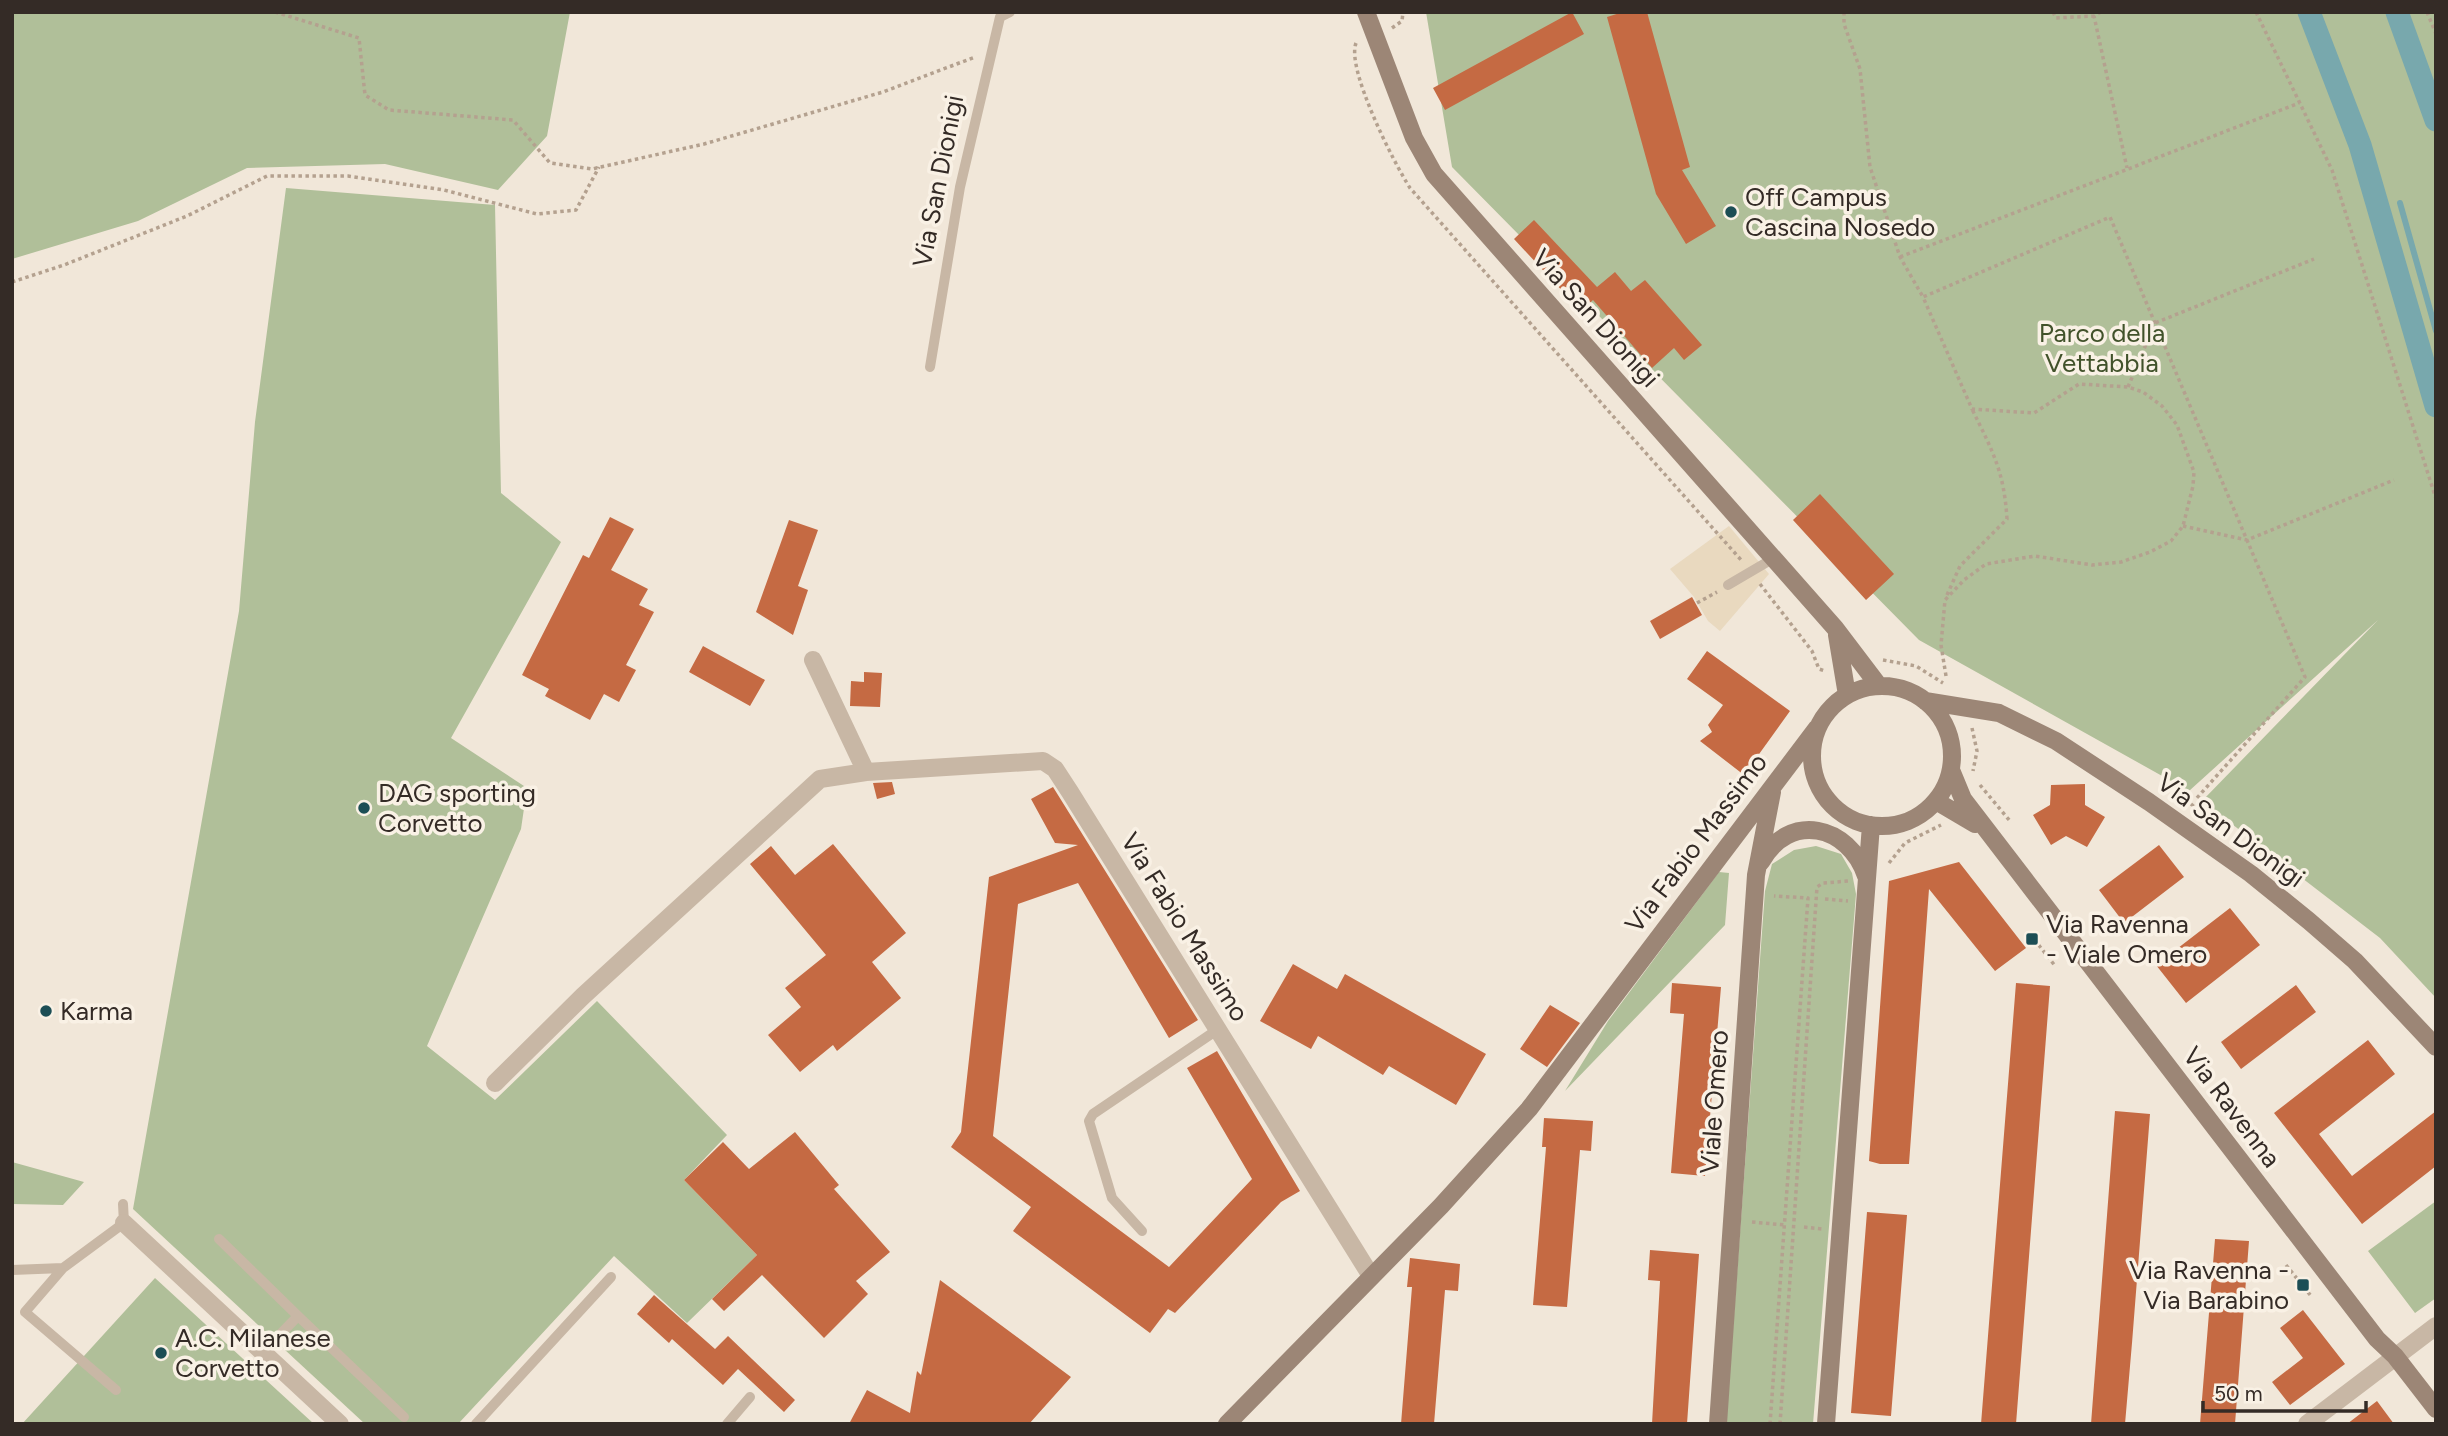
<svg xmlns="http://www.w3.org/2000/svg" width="2448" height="1436" font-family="Figtree,sans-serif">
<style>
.green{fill:#b0bf99}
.plaza{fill:#e9d9bf}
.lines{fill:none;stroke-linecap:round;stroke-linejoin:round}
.stream{stroke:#78a8ad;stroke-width:6}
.canal{stroke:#78a8ad;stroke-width:23}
.building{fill:#c56a43}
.path{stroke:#b4a18f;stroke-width:3.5;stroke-dasharray:3.5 3.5;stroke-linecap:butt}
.lane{stroke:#c8b7a5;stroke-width:10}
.street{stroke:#c8b7a5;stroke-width:18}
.secondary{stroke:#9c8676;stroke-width:18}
.poi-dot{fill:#1c4e55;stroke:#f9f1e5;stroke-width:2.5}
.labels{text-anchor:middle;stroke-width:7;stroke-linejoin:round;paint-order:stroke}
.street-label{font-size:26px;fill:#342b26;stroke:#f9f1e5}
.poi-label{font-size:26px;fill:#342b26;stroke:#f9f1e5;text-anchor:start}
.park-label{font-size:26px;fill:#41522a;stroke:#f9f1e5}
</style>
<rect width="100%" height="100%" fill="#f1e7d9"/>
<path class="green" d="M12,12H570L547,136L498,190L385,164L247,168L138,221L12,259Z
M1426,12H2436V998L2380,938L2202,801L2378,620L2189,791L1919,640L1452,167Z
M286,188L495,205L501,493L561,542L451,738L527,788L521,829L427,1046L495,1100L597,1001L727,1135L684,1180L757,1255L687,1323L614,1256L458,1424H365L133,1209L239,611L255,422Z
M1816,846L1841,854L1852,873L1856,894L1813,1424H1726L1765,891L1772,864L1794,850Z
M1719,872L1729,873L1725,925L1565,1091L1608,1021Z
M12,1162L84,1182L63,1205L12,1204Z
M2436,1201V1298L2415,1313L2368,1251Z
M155,1278L314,1424H22Z"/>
<path class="plaza" d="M1729,526L1769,574L1720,631L1708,621L1694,597L1670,569Z"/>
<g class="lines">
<path class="stream" d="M2400,203L2436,331"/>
<path class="canal" d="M2309,12L2360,145L2436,406
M2397,12L2436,120"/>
</g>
<path class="building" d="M1572,12L1584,34L1445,110L1433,88Z
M1623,12H1647L1690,167L1682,170L1716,226L1686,244L1656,194L1607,17Z
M1534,220L1597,287L1615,272L1631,291L1645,280L1702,345L1684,360L1674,348L1652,368L1593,300L1581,311L1514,239Z
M1820,494L1894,574L1866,600L1793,520Z
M610,517L634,529L611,570L648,589L639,605L654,612L626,665L636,670L619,702L604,694L590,720L545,696L549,689L522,675L583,555L589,558Z
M789,520L818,530L798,586L808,590L793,635L756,612Z
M1692,597L1702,615L1660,639L1650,621Z
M703,646L765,680L750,706L689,672Z
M1707,651L1790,711L1744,775L1700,741L1712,732L1708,725L1723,705L1687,679Z
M864,672L882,673L880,707L850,706L851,681L864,682Z
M892,782L895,794L877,799L873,783Z
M2085,784V805L2105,817L2087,847L2066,836L2051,845L2033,815L2050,805L2051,785Z
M1053,787L1198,1020L1169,1038L1078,883L1018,904L993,1136L1169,1267L1252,1179L1187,1068L1217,1051L1300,1191L1281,1202L1175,1313L1168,1309L1150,1333L1013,1231L1031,1207L951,1147L961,1132L989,877L1078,845L1055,843L1031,799Z
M833,844L906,933L872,962L901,998L837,1051L833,1045L800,1072L768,1035L801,1007L785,988L826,955L750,864L771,846L795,875Z
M2159,845L2184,877L2124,923L2099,890Z
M1959,862L2026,948L1995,971L1929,889L1909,1164H1880L1869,1161L1889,881Z
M2230,908L2260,945L2186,1003L2156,965Z
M1293,964L1337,989L1345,974L1486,1054L1456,1105L1389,1066L1383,1075L1318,1036L1311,1049L1260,1021Z
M1672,983L1721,987L1705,1176L1671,1173L1684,1014L1670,1013Z
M2016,983L2050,986L2016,1424H1981Z
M2296,985L2316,1012L2241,1069L2221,1042Z
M1550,1005L1580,1023L1547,1067L1520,1049Z
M2368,1040L2395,1074L2319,1134L2352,1176L2436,1111V1166L2362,1224L2274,1113Z
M2115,1111L2150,1114L2132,1343L2125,1424H2091Z
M1544,1118L1593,1121L1591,1151L1580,1150L1567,1307L1533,1305L1546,1147H1542Z
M795,1132L839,1185L834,1189L890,1252L856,1281L868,1294L824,1338L762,1275L724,1311L712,1299L757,1255L684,1180L723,1142L749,1169Z
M1867,1212L1907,1215L1891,1416L1851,1413Z
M2215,1239L2249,1241L2235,1424H2200Z
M1650,1250L1699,1254L1687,1424H1652L1660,1281L1648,1280Z
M1410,1258L1460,1264L1458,1291L1445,1290L1434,1424H1401L1412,1287H1407Z
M940,1280L1071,1377L1029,1424H849L867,1390L910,1413L917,1371L921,1375Z
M654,1295L715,1349L728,1336L795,1400L784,1412L738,1369L723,1385L672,1339L669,1343L637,1314Z
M2303,1310L2345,1364L2290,1405L2272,1382L2303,1358L2280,1328Z
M2377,1401L2394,1424H2347Z"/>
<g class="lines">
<path class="path" d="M275,12L359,38L365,95L389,110L513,120L550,163L592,169L704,144L883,92L975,57
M1844,12V24L1860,69L1870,167L1900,257L1923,297
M2053,12L2056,18L2094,16
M2101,12L2094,16L2127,168
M2256,12L2332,170L2436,499
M2427,12L2436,34
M1392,28L1402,21L1403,12
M1356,43C1346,69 1394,163 1410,188L1742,561
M1900,257L2299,103
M12,282L64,265L187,216L267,176H348L444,190L537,214L576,210L599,167
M2128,387L2155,323L2314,259
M2183,526L2247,540L2394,480
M1760,584L1812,651L1819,669L1825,671
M1947,595L1960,566L2007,519C2004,471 1993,452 1972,409
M1697,603L1717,592
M1883,660L1916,666L1943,683
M1946,676L1941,645L1945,600L1964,580L1986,564L2035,556L2092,565L2121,562L2150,552L2171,541L2183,526L2193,486L2194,472L2177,425L2162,406L2143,392L2128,387L2079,384L2034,413L1972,409L1923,297L2110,217L2305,677L2196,799
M1972,728L1977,751L1973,771
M1980,785L2010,821
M2191,804L2199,811
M1889,863L1905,843L1941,825
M1825,899L1848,901
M2030,934L2056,967
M1752,1222L1785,1225
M1804,1227L1822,1229
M2286,1265L2311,1296
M1770,1424L1808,898L1774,896
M1780,1424L1817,887L1823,883L1849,881"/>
<path class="lane" d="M930,367L960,187L1000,17L1010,12
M1728,585L1774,558
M123,1204L124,1223
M1142,1231L1112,1198L1089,1121L1093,1114L1217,1030
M219,1239L298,1316
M12,1270L63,1268
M262,1353L298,1316L404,1417
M116,1390L25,1312L63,1268L124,1223
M476,1424L611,1277
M727,1424L750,1397"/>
<path class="street" d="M813,660L866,772
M495,1083L583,996L820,779L866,772L1043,761L1055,769L1070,792L1371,1276
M124,1223L340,1424
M2307,1424L2436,1326"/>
<path class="secondary" d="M1366,12L1414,138L1434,174L1835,628L1879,686
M1837,635L1847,695
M1812 756a70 70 0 1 1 140 0a70 70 0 1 1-140 0Z
M1925,701L1999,713L2056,741L2149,802L2251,874L2309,921L2355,961L2436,1047
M1951,770L1963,799L2377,1339L2395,1356L2436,1409
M1936,801L1975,824
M1761,862C1789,811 1849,825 1866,876
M1227,1424L1441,1206L1529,1109L1817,728
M1718,1424L1756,875L1772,792
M1826,1424L1871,825"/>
</g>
<g class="poi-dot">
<circle cx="1731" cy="212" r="7"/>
<circle cx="364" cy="808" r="7"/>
<rect x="2025" y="932" width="14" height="14" rx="3.5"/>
<circle cx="46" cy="1011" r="7"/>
<rect x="2296" y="1278" width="14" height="14" rx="3.5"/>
<circle cx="161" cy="1353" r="7"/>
</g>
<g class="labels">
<g class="street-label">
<text transform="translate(938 181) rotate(-79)" y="9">Via San Dionigi</text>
<text transform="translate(1596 318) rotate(48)" y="9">Via San Dionigi</text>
<text transform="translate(2231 830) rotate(36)" y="9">Via San Dionigi</text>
<text transform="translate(1696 843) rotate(-53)" y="9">Via Fabio Massimo</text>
<text transform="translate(1185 927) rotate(58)" y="9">Via Fabio Massimo</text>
<text transform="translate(1714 1102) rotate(-86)" y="9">Viale Omero</text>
<text transform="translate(2232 1107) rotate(53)" y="9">Via Ravenna</text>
</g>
<g class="poi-label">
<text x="1745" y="206">Off Campus<tspan x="1745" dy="30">Cascina Nosedo</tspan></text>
<text x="378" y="802">DAG sporting<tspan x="378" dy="30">Corvetto</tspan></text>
<text x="2046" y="933">Via Ravenna<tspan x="2046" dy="30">- Viale Omero</tspan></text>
<text x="60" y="1020">Karma</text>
<text x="2289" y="1279" text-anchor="end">Via Ravenna -<tspan x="2289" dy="30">Via Barabino</tspan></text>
<text x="175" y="1347">A.C. Milanese<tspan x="175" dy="30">Corvetto</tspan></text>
</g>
<g class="park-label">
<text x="2102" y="342">Parco della<tspan x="2102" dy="30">Vettabbia</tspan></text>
</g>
</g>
<rect width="2448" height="1436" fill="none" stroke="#342b26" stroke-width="28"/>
<path d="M2203 1401v10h163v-10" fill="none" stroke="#342b26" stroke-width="3.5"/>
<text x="2214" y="1401" font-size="21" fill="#342b26" stroke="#f9f1e5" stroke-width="5" paint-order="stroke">50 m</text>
</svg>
